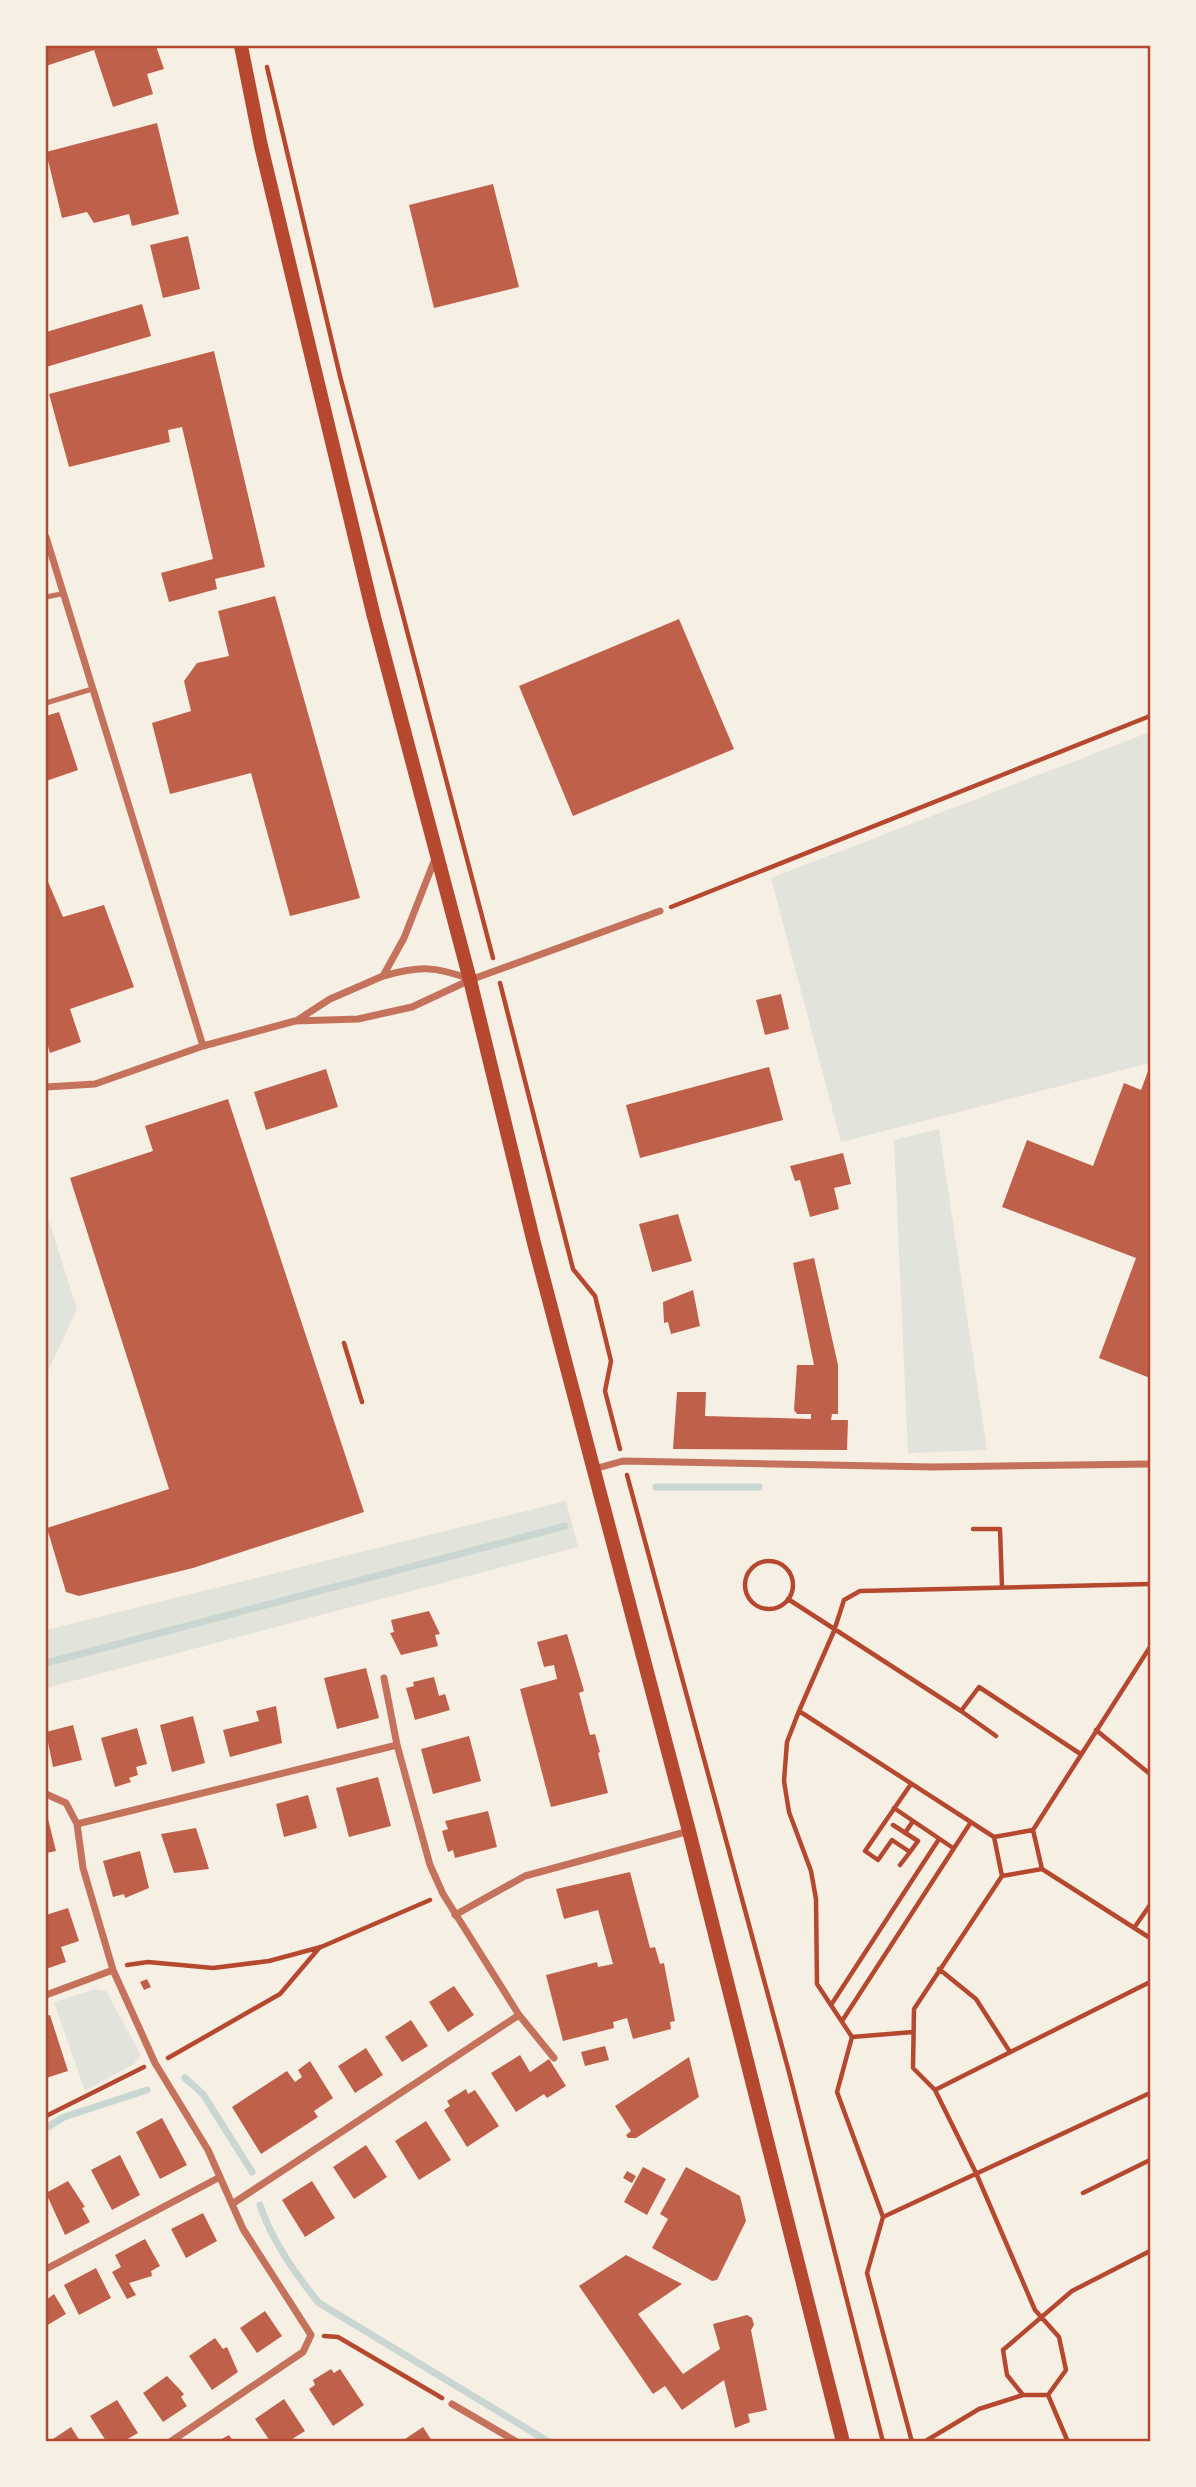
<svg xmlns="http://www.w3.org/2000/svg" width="1196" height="2487" font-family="'Noto Sans',sans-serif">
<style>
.green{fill:#e2e4dc}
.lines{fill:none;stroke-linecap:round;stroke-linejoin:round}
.stream{stroke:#c9d6d2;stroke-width:7}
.building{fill:#bf614a}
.path{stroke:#b5482f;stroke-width:4.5}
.service{stroke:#c5725c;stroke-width:5}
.minor{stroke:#c5725c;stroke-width:7}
.secondary{stroke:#b5482f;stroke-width:14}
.neatline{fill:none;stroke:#b5482f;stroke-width:2.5}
</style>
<rect width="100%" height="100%" fill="#f6efe4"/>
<path class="green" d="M1150,732V1063L841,1142L771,878Z
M939,1129L987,1450L908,1453L894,1140Z
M46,1212L77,1309L46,1375Z
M566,1501L578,1547L46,1688V1630Z
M96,1989L106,1991L141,2055L134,2064L85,2091L54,2002Z"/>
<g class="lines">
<path class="stream" d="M656,1487H759
M46,1663L565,1526
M185,2078L203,2094L252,2172
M46,2128L64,2117L147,2090
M260,2205C272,2241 296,2275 319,2303L549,2442"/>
</g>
<path class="building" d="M46,46H156L164,69L147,74L153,94L113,107L94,50L46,66Z
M157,123L179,214L132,226L129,214L94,223L87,212L62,218L46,152Z
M493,184L519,287L434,308L409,205Z
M188,236L200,289L163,298L150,245Z
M142,304L151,336L46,367V332Z
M214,351L265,567L215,579L217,589L169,602L161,573L213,559L182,427L168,430L170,442L69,467L49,394Z
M275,596L360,898L290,916L251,773L170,794L152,723L191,711L184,681L197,663L229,656L218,611Z
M679,619L734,749L573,816L519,686Z
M59,712L78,770L46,781V716Z
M46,877L63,917L104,905L134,987L70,1009L81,1042L50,1053L46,1039Z
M781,994L789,1029L765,1035L756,1000Z
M769,1067L783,1120L640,1158L626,1105Z
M326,1069L338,1107L266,1130L254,1092Z
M1148,1071L1150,1072V1378L1099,1358L1136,1258L1002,1207L1027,1140L1093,1166L1124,1083L1141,1090Z
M228,1099L364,1512L193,1568L79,1596L66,1592L47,1528L169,1489L70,1178L153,1151L145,1126Z
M843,1153L851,1184L834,1188L839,1209L810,1217L800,1180L795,1181L790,1166Z
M678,1214L692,1261L652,1272L639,1224Z
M814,1258L838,1365V1414H832L831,1420H848L847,1450L673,1449L677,1392H706L705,1416L811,1419V1414H797L794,1410L797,1365H814L793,1263Z
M693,1290L700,1326L671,1334L668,1322L664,1323L663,1302Z
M429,1611L440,1634L435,1635L438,1646L401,1655L390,1633L394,1632L391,1620Z
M567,1634L584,1691L579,1693L590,1735L595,1734L600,1752L598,1753L608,1793L551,1807L520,1689L557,1679L554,1665L544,1667L537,1642Z
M366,1668L379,1718L337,1729L324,1678Z
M434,1677L439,1696L445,1694L450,1710L415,1720L406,1688L414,1686L413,1682Z
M276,1706L282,1743L230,1757L223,1730L259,1721L256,1711Z
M193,1716L205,1763L172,1772L160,1725Z
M73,1725L82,1760L53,1767L46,1732Z
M137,1728L147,1764L136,1767L138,1775L129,1778L131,1782L115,1787L101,1738Z
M469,1736L481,1781L433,1794L421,1749Z
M378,1777L391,1826L349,1837L336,1788Z
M308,1795L317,1828L284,1837L276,1804Z
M488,1811L497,1847L455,1858L453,1850L448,1852L442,1831L448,1829L445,1821Z
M46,1819H48L56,1851L46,1853Z
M196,1828L209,1869L174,1873L161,1834Z
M140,1851L149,1888L125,1898L124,1894L113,1897L103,1861Z
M630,1872L650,1948L655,1947L660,1964L664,1963L675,2021L670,2022L671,2029L633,2039L627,2018L613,2022L614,2028L563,2041L546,1975L597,1962L598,1967L613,1964L598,1910L564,1919L556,1889Z
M68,1908L79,1941L61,1947L66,1962L46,1969V1915Z
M147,1979L151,1987L144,1990L140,1982Z
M454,1986L474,2015L448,2032L429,2002Z
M50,2015L68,2071L46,2078V2016Z
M411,2020L428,2046L402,2062L385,2037Z
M605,2046L609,2060L585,2066L581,2052Z
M366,2048L383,2075L355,2093L338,2066Z
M520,2055L530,2072L549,2059L566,2086L547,2098L544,2094L516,2112L491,2073Z
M689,2057L699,2097L636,2138H628L626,2135L631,2131L615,2106Z
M310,2061L333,2098L314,2111L318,2117L261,2154L232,2107L287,2071L295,2082L302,2077L298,2070Z
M466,2089L468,2094L475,2090L499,2126L467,2147L444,2110L450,2106L447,2101Z
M162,2118L187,2165L160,2179L136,2132Z
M426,2121L451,2160L419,2180L395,2141Z
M366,2145L387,2177L354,2199L333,2167Z
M120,2155L140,2195L112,2210L91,2170Z
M643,2167L666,2179L647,2215L624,2202Z
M686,2167L740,2196L746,2221L717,2280L712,2281L652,2248L668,2219L660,2214Z
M627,2171L636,2176L632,2183L623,2178Z
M68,2181L85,2207L82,2208L90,2222L65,2235L46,2193Z
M312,2181L335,2218L305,2237L282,2200Z
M203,2213L217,2241L186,2258L171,2229Z
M145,2239L160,2266L151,2271L152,2276L129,2283L136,2295L127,2299L112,2272L121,2267L115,2255Z
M626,2255L682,2284L638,2314L683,2374L720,2349L713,2324L747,2315L752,2318L754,2325L751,2330L767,2410L748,2414L750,2422L735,2428L724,2380L682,2410L665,2386L653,2394L579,2286Z
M96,2268L111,2298L79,2315L64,2285Z
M54,2294L66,2314L46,2326V2300Z
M265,2311L282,2336L257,2353L240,2328Z
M215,2338L223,2349L227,2347L238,2372L212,2390L189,2356Z
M331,2369L334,2373L340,2369L364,2405L333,2426L309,2389L315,2385L313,2380Z
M167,2376L184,2394L181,2397L187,2406L163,2422L143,2393Z
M284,2399L305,2431L289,2441H270L255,2419Z
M117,2400L138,2433L124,2441H106L90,2416Z
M71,2427L80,2441H54L53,2439Z
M423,2427L432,2441H402Z
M229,2435L233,2441H218Z"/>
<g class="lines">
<path class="path" d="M267,67L340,376L493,958
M671,907L1150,716
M500,983L573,1269L595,1296L611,1361L605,1391L620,1449
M344,1343L362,1402
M627,1475L790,2076L883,2442
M973,1529H1000L1002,1587
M745 1585a24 24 0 1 1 48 0a24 24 0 1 1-48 0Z
M788,1599L961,1711L979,1687L1079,1753
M799,1711L787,1742L784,1781L789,1812L811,1871L816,1899L817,1984L852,2037L913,2032
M961,1711L996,1736
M1096,1730L1150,1774
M894,1808L953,1848
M893,1825L918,1841L910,1852
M1033,1830L994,1837L1002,1876L1042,1869L1033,1830L1150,1647
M905,1833L913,1821
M994,1837L799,1711L834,1631L844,1600L860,1591L1150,1584
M900,1865L910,1852L892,1840L878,1860L865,1851L911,1784
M1042,1869L1150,1938
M1002,1876L914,2009L913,2068L935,2090L976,2173L1035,2310L1059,2337L1066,2370L1048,2395L1068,2442
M1134,1928L1150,1905
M127,1965L148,1962L213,1968L269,1961L321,1947L430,1900
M939,1969L976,1999L1010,2052
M831,2005L939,1839
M842,2021L971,1822
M852,2037L837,2092L883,2217L1150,2093
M168,2058L280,1994L320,1947
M935,2090L1150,1982
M46,2116L144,2067
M1083,2193L1150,2160
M883,2217L867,2273L912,2442
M324,2336L338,2337L442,2398
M1048,2395H1023L1007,2375L1003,2350L1072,2291L1150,2251
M924,2442L979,2409L1023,2395"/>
<path class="service" d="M46,597L61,594
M46,703L92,689"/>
<path class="minor" d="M46,537L203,1046
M383,976C420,966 434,966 470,979
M296,1021L330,999L383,976L404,938L435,859
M46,1087L95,1084L203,1046L295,1021L358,1019L412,1007L470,980L660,911
M594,1469L623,1461L933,1467L1150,1464
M384,1678L397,1745L430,1865L443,1894L519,2015L554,2058
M46,1794L66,1803L77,1824L83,1868L113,1970L155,2063L208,2150L243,2229L311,2335L303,2352L170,2442
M77,1824L397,1745
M455,1915L525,1876L689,1831
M46,1995L113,1970
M232,2204L519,2015
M46,2269L220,2177
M452,2404L517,2442"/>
<path class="secondary" d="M241,46L261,146L374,617L470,980L534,1243L689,1831L843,2442"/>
</g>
<rect width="1196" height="2487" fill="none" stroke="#f6efe4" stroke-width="94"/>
<rect x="47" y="47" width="1102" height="2393" class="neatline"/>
</svg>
